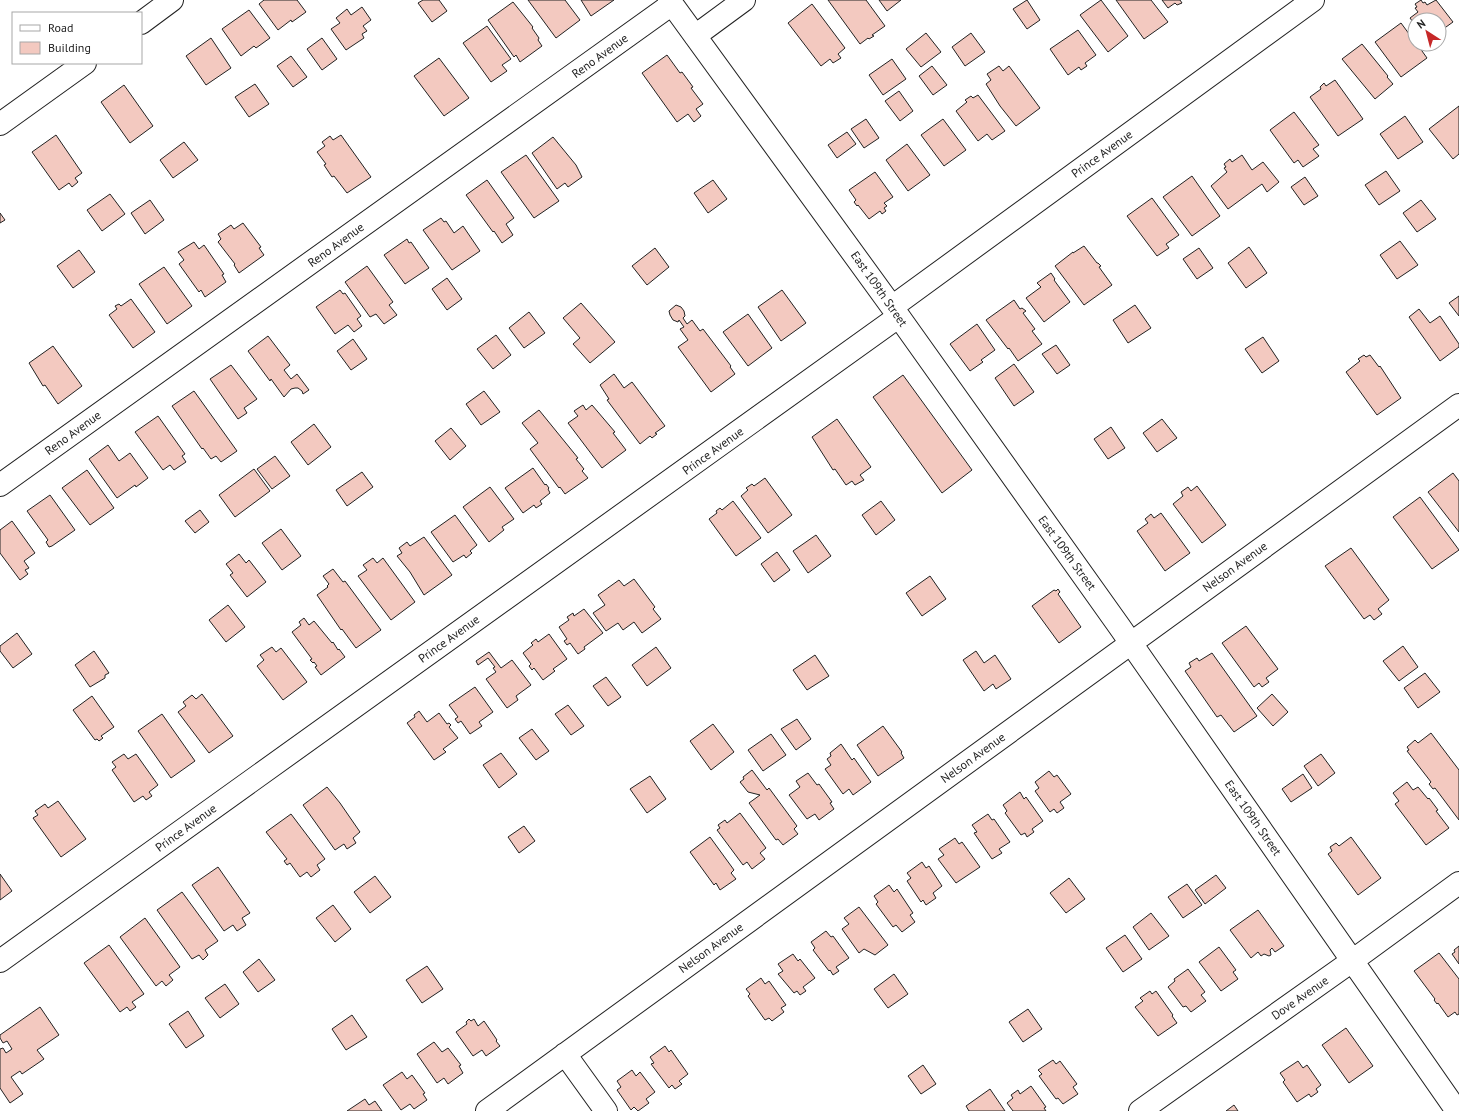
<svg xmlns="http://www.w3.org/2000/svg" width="1459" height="1111" font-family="'PT Sans',sans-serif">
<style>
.building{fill:#f3c9c0;stroke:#222}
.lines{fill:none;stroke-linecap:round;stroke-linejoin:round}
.minor-casing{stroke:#222;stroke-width:24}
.minor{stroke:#fff;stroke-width:22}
.labels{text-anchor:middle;stroke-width:3;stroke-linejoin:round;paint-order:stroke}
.street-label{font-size:12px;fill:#222;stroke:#fff}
</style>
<rect width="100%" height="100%" fill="#fff"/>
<path class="building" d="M264,0H297L306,12L292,22L291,20L278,30L259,4Z
M423,0H439L447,11L432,22L418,3Z
M528,0H565L580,20L556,38Z
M581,0H614L591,16Z
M828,0H866L885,26L872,35L874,36L869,39L868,38L860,44Z
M879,0H901L887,11Z
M1027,0L1040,20L1027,29L1013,9Z
M1101,0L1128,36L1108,52L1080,15Z
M1116,0H1151L1168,22L1144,39Z
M1162,0H1180L1182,3L1177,5L1175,3L1168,8Z
M1421,0L1423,3L1425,2L1427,5L1436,0L1453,22L1439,32V20H1415V25L1410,18L1418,12L1415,8L1417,7L1415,4Z
M513,2L533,27L532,28L539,38L538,40L542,46L520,62L516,55L514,57L488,20Z
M812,4L845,48L838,54L841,58L833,63L830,59L821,66L788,23Z
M362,7L371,20L363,26L367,31L362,34L364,38L346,50L331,29L340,23L336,18L347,9L351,15Z
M249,10L270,38L256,48L254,46L241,56L222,29Z
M1401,23L1415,42V44H1417L1427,58L1401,77L1375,42Z
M487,26L511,59L502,65L507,71L491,82L463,43Z
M1078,30L1096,55L1085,63L1087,66L1081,70L1079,67L1068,75L1050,49Z
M926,33L941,52L921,67L906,49Z
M971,33L985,52L965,66L952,47Z
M211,38L231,68L206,85L186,56Z
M322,38L337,59L322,70L307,49Z
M1362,44L1388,76L1387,77L1393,84L1375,99L1342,59Z
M667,55L680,73L682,72L693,87L691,88L703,104L696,109L701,116L694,122L688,114L677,122L642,73Z
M291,56L307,77L293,87L277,66Z
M439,58L469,98L444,116L414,76Z
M892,59L906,79L883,95L869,75Z
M932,66L947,85L933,95L919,76Z
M999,66L1003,71L1009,66L1040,108L1016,126L1000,106L986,84L991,80L987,74Z
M1335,80L1363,119L1338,136L1310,97L1321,89L1320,87L1324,83L1326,86Z
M255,84L269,104L249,117L235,97Z
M124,85L153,126L130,143L101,102Z
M899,91L913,111L900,121L885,101Z
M978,95L1005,131L992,140L987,134L978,141L956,111L967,102L965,100L971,96L973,98Z
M1459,106V154L1453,159L1429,129Z
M1294,112L1319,145L1313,149L1319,156L1303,167L1298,160L1294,163L1270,130Z
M1405,116L1423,142L1398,159L1380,134Z
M866,119L879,138L864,148L851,129Z
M943,119L966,150L944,166L921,135Z
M847,132L856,144L837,158L828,145Z
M56,135L82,173L75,178L78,182L72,187L69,183L59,190L32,152Z
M341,135L371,177L347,193L334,176L332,177L324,165L326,164L317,152L325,146L322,142L330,136L333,140Z
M553,137L576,165L582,177L568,187L565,183L557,189L532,153Z
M184,142L198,160L173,178L160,160Z
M907,144L930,175L908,191L886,160Z
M526,155L559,201L534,218L501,172Z
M1242,155L1252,170L1263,162L1279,182L1267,192L1262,184L1228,209L1211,186L1227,172L1224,168L1226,167L1224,164L1230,159L1232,162Z
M1386,171L1400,191L1379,205L1365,185Z
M875,172L893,197L884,203L887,206L884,208L886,211L882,214L880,211L869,219L858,205L857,206L854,202L856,200L849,190Z
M1192,176L1220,216L1192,236L1163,197Z
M1305,177L1318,196L1304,205L1291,187Z
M487,180L514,218L506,224L513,235L502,243L494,231L493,232L466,195Z
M713,180L727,199L708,213L694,193Z
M110,194L125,214L102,231L87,210Z
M1152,198L1179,235L1166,244L1169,248L1157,256L1127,216Z
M150,200L164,220L145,234L131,213Z
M1421,200L1436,219L1417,232L1403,213Z
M0,213L5,220L0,223Z
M441,218L444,222L446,221L454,233L463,226L480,251L452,270L423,230Z
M243,223L261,247L259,248L264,255L239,273L234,265L235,264L218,242L221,239L218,234L231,225L234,229Z
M407,239L409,243L411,242L429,268L405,284L384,255Z
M1400,241L1418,265L1397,279L1380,255Z
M194,242L199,249L204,245L224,274L222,275L226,282L205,297L201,290L199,292L179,264L184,260L178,252Z
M1084,246L1097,263H1098L1101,266L1099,267L1112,285L1084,305L1055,266L1073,252V253Z
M1249,247L1267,273L1246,288L1228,263Z
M655,248L669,267L647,285L632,266Z
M1199,248L1213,268L1197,279L1183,259Z
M79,250L95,272L73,288L57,266Z
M367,266L393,302L389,305L397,315L384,324L376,314L370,317L345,282Z
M164,267L192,306L167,324L139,284Z
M1051,273L1055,279L1054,280L1070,302L1044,322L1026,298L1041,287L1037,283Z
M447,278L462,299L447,310L432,289Z
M340,290L343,294L345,293L361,316L357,319L362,326L354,332L348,325L335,334L316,307Z
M782,290L806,323L781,341L758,307Z
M1459,296V316L1449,303Z
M131,299L155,332L133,348L109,315L117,309L115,306L119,304L121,306Z
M1014,300L1020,309L1022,308L1026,311L1023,313L1035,329L1032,331L1042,344L1018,361L1009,348L1008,349L986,320Z
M581,303L615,342L590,363L573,344L580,338L563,318Z
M676,305L681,307L684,311L685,316L683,318L687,324L692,320L700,331L703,329L731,366L730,367L735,374L711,392L678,347L688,340L680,329L684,327L679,320L678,322L673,320L670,315L669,311Z
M1135,305L1151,328L1128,343L1113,320Z
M1419,309L1430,323L1440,316L1459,344V347L1440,361L1409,317Z
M529,312L545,333L524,348L509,328Z
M748,314L772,348L748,366L723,332Z
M977,324L995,350L981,360L983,362L970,371L950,344Z
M496,335L511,355L493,369L477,349Z
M268,336L290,365L284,370L291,379L297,374L309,390L303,394L302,391L298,388H295L291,389L284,397L271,379L270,381L248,351Z
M1263,337L1279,361L1262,373L1245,349Z
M353,339L367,359L351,370L337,351Z
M1056,345L1070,365L1057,374L1042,354Z
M53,346L82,386L58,404L45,385L43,386L29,363Z
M1364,355L1366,357L1370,355L1379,367L1380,366L1401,398L1377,415L1346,372L1360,361L1358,359Z
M1014,364L1034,392L1014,406L995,378Z
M231,365L257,399L244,408L247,413L238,419L210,379Z
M614,374L624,388L632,382L665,426L655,433L657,434L652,438L650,436L640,444L607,400L609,399L600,385Z
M903,375L972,470L942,493L873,397Z
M194,391L237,451L221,462L216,456L211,459L203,448L202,449L172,406Z
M484,391L500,412L481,425L466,404Z
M583,405L586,410L592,405L615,432L613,433L626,450L602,468L568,423L578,416L574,411Z
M539,410L578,458L576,459L584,469L582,471L588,478L565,494L560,487L559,488L530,449L538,443L522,423Z
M158,416L185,454L182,456L186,462L174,470L170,465L163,470L135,432Z
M837,419L871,467L860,475L864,480L855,485L852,481L846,485L835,469L833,470L812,437Z
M1162,419L1177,438L1157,452L1143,433Z
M314,424L331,447L308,465L291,442Z
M1111,427L1125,448L1108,459L1094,439Z
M451,428L466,446L450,460L435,441Z
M108,445L119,461L130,453L148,478L136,487L135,485L117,498L89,459Z
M275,456L290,476L272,489L257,469Z
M533,468L545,485L546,484L549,488L548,489L550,493L540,501L542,504L536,508L534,505L523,513L505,488Z
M254,469L270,491L235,517L219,495Z
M87,470L114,508L90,525L62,488Z
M362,472L373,487L347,506L336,490Z
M1453,473L1459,481V532L1428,492Z
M765,478L792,515L768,533L741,496L748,490L746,488L752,484L754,486Z
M1197,486L1226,525L1202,543L1173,504L1183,496L1181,492L1188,487L1191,491Z
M490,487L514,519L502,527L504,530L489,542L463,507Z
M50,495L75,530L52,546L49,547L46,542L48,540L27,511Z
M1420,497L1459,550L1432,569L1393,517Z
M733,501L761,538L736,556L709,519L717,513L716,511L720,508L722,510Z
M881,501L895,520L876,535L862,515Z
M200,510L209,522L195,533L185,521Z
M1161,513L1190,553L1165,571L1137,531L1148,523L1145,519L1151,514L1154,518Z
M455,515L477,545L470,551L472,553L466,558L464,555L453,562L431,532Z
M12,521L35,553L24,561L29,568L25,570L28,574L20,580L0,553V530Z
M281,529L301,556L282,570L262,543Z
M816,535L831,556L808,573L793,551Z
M424,537L452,575L424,595L410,572L397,556L402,553L399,548L407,542L410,546Z
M1351,548L1389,600L1378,609L1382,614L1374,620L1370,615L1364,619L1325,566Z
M777,552L790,570L774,582L761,564Z
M239,554L246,563L249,560L266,582L247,597L230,575L233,573L226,564Z
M373,558L377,563L383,558L415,602L391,620L358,576L367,570L363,565Z
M333,569L343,582L345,581L381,630L356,648L342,629L341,630L317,595L328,587L327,586L329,584L323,576Z
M930,576L946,599L922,616L906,593Z
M634,579L655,607L653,609L661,619L642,633L634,622L623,630L618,623L606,631L593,613L605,605L598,595L619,580L624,586Z
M1058,589L1060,592L1058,594L1081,627L1059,643L1032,606L1054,590L1056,591Z
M228,605L245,627L226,642L209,620Z
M584,609L603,633L584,647L585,649L578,654L570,643L567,645L564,641L567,639L559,627L569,620L567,617L573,613L574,616Z
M304,618L309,625L314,621L332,643L333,642L338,650L339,649L345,657L321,675L315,667L317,666L314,662L313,663L310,660L312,659L292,632L301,625L299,622Z
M1246,626L1278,669L1266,678L1269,682L1262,687L1259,683L1254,687L1222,643Z
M17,633L32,654L13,668L0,651V646Z
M549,634L567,659L553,669L555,671L543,680L534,668L532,670L529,666L531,664L523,653L533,645L531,643L536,639L538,642Z
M1403,646L1418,667L1399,681L1383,661Z
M272,647L276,652L281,648L307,682L283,700L257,666L264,660L260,655Z
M656,647L671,668L647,686L632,665Z
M94,651L109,673L105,675V678L90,687L75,665Z
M976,651L984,663L995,655L1011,679L996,689L993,684L984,691L963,660Z
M489,652L501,668L512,660L531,685L516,696L518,700L507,708L486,679L496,672L493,668L495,667L488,658L478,665L476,661Z
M1212,653L1257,716L1234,732L1221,715L1217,717L1185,671L1191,667L1189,663L1197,658L1199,661Z
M815,655L829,676L807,690L793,670Z
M1425,673L1440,692L1418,708L1404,688Z
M606,677L621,697L608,706L593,686Z
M475,687L493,712L479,722L482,726L470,734L461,721L458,723L455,719L458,717L449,705Z
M202,694L233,736L209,753L178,712L186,706L183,702L192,695L196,699Z
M1272,694L1288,712L1273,726L1257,708Z
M92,696L114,727L101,736L103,738L99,741L97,739L95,740L73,710Z
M568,705L584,726L571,735L555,714Z
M419,711L427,722L439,713L447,724L449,723L451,725L449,727L458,738L443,749L446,752L434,760L407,723L415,717L414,715Z
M162,714L195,761L171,778L138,731Z
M797,719L811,739L796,750L781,729Z
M713,724L734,752L711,770L690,741Z
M883,726L902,752L901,753L904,758L878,776L857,745Z
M532,729L549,751L536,760L519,738Z
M1431,733L1459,770V820L1435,788L1433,789L1429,784L1431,782L1407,751L1409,750L1407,747L1415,740L1418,743Z
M771,734L786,755L763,771L748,750Z
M841,744L852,760L854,758L871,782L853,795L849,789L843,794L825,769L831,765L827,759L831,756L830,753Z
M501,753L517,774L499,788L483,765Z
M124,754L128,759L136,754L158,785L149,792L152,796L146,800L143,796L134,802L112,770L116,767L112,762Z
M1321,754L1335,773L1318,786L1304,766Z
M752,770L767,790L769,788L797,826L794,829L798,834L783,845L778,839L776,840L749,803L760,795L748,792L740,782L744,779L743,777Z
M1049,771L1054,777L1057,775L1071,794L1060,802L1064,808L1057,813L1054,809L1050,812L1035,791L1039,788L1035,782Z
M808,773L817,785L819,784L832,802L830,803L834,809L819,820L815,814L807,819L789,795L800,787L796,781Z
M1303,774L1312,788L1291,802L1282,789Z
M650,776L666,799L647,813L630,789Z
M1407,782L1413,790L1418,787L1428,799L1429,798L1438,810L1436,811L1449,828L1426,845L1395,804L1399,801L1393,793Z
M327,787L340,803L360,832L353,838L356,843L347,849L344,844L335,850L303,805Z
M1020,792L1024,799L1026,797L1043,821L1032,829L1034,832L1027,837L1025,833L1021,835L1005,813L1007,811L1003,805Z
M58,801L86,839L61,857L33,818L38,815L35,811L45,804L48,808Z
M740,813L766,848L760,853L765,859L752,869L747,862L743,865L717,830L720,828L718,825L725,820L727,823Z
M291,814L325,859L317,865L320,870L311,877L307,872L300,877L290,863L287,865L284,861L287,859L266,832Z
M988,814L992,820L994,819L1010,842L999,849L1002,853L992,859L974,833L977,832L972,825Z
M524,826L535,841L519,853L508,837Z
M710,837L734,870L731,873L736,879L720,890L716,883L714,885L690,852Z
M1351,837L1381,878L1358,895L1328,854L1332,851L1330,847L1336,843L1339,846Z
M955,838L959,844L962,842L980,867L956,883L938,859L944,855L939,849Z
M922,862L926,868L929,866L942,886L933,893L936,898L926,905L923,900L921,902L907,881L911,878L907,873Z
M218,867L250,913L242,918L246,925L237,931L233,925L224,931L192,885Z
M0,874L12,891L0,900Z
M1216,875L1226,888L1205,904L1195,890Z
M375,876L391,897L370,913L354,892Z
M1069,878L1085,899L1066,913L1050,893Z
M1187,884L1202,905L1183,918L1168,897Z
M889,885L894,892L897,889L913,913L910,915L915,922L902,932L896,925L893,927L876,904L878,902L874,896Z
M182,892L218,941L205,950L208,955L203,960L199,955L192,959L157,910Z
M333,905L351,929L335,942L316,918Z
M859,907L888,945L875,955L864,949L859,953L842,929L849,924L844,918Z
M1258,910L1284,946L1275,952L1272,948L1270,950L1271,955L1269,956L1264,954L1261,956L1258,952L1251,958L1230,930Z
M1151,913L1169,936L1149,950L1133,927Z
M145,918L180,967L169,975L173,980L166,986L162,981L156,986L120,937Z
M826,931L831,937L833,936L849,958L836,967L839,971L833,975L830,970L829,971L813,950L815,948L811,942Z
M1125,935L1142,959L1123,972L1106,948Z
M109,945L144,994L132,1002L136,1007L130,1011L127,1007L120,1012L84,963Z
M1459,946V964L1452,954L1455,952L1454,950Z
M1219,947L1236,970L1233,972L1238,979L1221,991L1199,962Z
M1439,953L1459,979V1014L1457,1015L1455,1012L1448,1017L1438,1003L1437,1004L1434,1000L1435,999L1414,971Z
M793,954L798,961L800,959L815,978L803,987L806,991L800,995L797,991L794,993L778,974L783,971L778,964Z
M259,959L275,980L258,992L243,972Z
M427,966L443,989L422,1003L406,980Z
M1188,969L1205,992L1201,995L1206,1001L1191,1012L1186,1006L1183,1007L1168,987L1175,981L1174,979Z
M894,974L908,994L888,1008L874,989Z
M761,978L765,984L769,981L786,1005L781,1008L784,1012L772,1021L769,1018L765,1020L748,996L750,994L746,989Z
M225,984L239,1004L220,1018L205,998Z
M1150,991L1152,994L1156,991L1173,1015L1172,1016L1177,1023L1158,1036L1135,1007L1143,1001L1140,998Z
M40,1007L59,1035L37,1050L44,1059L22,1074L20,1071L11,1077L23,1094L10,1103L0,1088V1049L3,1048L6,1053L12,1049L7,1041L3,1043L0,1038V1035Z
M1028,1009L1042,1029L1023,1042L1009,1022Z
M188,1011L204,1036L186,1048L169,1024Z
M352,1015L367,1037L346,1050L332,1029Z
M469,1019L471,1021L474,1019L478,1026L484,1021L497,1040L496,1041L500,1046L486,1056L482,1050L473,1056L456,1032L467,1024L466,1022Z
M1346,1028L1373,1066L1349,1083L1322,1045Z
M434,1042L442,1052L448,1048L461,1065L459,1066L463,1073L448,1084L444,1078L437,1083L417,1054Z
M665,1046L669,1052L671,1050L688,1074L679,1081L682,1084L675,1089L672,1085L669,1088L651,1064L654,1063L650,1057Z
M1053,1060L1056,1064L1060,1061L1077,1084L1073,1087L1078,1094L1063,1104L1058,1098L1056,1099L1039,1076L1042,1074L1038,1070Z
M1298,1061L1303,1068L1307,1065L1321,1085L1316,1089L1318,1092L1311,1097L1309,1094L1297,1102L1283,1082L1285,1080L1280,1073Z
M923,1065L936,1084L921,1094L908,1076Z
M632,1070L636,1076L640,1072L655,1092L646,1099L649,1103L638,1111L634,1107L631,1110L617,1090L621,1087L617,1081Z
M402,1072L407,1079L412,1075L425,1093L423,1094L427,1100L414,1109L410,1104L401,1110L383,1085Z
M1031,1086L1046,1107L1044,1108L1046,1111H1013L1007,1103L1013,1098L1011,1095L1018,1090L1020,1094Z
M990,1089L1005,1111H969L966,1106Z
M365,1099L369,1105L375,1101L382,1111H347Z
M1234,1105L1238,1111H1226Z"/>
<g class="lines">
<defs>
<path id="minor" d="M669,0L892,307L1119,626L1457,1111
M141,23L172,0
M695,36L744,0
M0,124L85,63
M892,307L1313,0
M0,485L672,4
M0,961L898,317
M565,1054L606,1111
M487,1111L1459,405
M1140,1111L1352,961L1459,883"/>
</defs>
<use href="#minor" class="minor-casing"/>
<use href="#minor" class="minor"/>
</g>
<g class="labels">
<g class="street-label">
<text transform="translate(600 56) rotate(-36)" y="4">Reno Avenue</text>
<text transform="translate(1102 154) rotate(-36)" y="4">Prince Avenue</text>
<text transform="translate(336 245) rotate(-36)" y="4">Reno Avenue</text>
<text transform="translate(879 289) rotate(55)" y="4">East 109th Street</text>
<text transform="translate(73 433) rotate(-36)" y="4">Reno Avenue</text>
<text transform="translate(713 451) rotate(-36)" y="4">Prince Avenue</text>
<text transform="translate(1067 553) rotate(54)" y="4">East 109th Street</text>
<text transform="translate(1235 567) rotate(-36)" y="4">Nelson Avenue</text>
<text transform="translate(449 639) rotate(-36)" y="4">Prince Avenue</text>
<text transform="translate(973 758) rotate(-36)" y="4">Nelson Avenue</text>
<text transform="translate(1253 818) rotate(55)" y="4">East 109th Street</text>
<text transform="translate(186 828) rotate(-36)" y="4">Prince Avenue</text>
<text transform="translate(711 948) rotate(-36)" y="4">Nelson Avenue</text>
<text transform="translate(1300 998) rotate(-35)" y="4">Dove Avenue</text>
</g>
</g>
<rect x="12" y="12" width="130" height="52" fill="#ffffff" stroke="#a7a7a7"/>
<rect x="20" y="25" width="20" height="6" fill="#ffffff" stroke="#a7a7a7"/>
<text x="48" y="32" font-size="12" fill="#222222">Road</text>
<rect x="20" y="42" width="20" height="12" fill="#f3c9c0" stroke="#a7a7a7"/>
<text x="48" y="52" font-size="12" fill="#222222">Building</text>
<g transform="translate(1427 32) rotate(324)"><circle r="19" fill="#ffffff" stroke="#a7a7a7"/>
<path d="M0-3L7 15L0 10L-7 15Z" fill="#c62828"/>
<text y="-6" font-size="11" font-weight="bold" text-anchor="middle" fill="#222222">N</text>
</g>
</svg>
